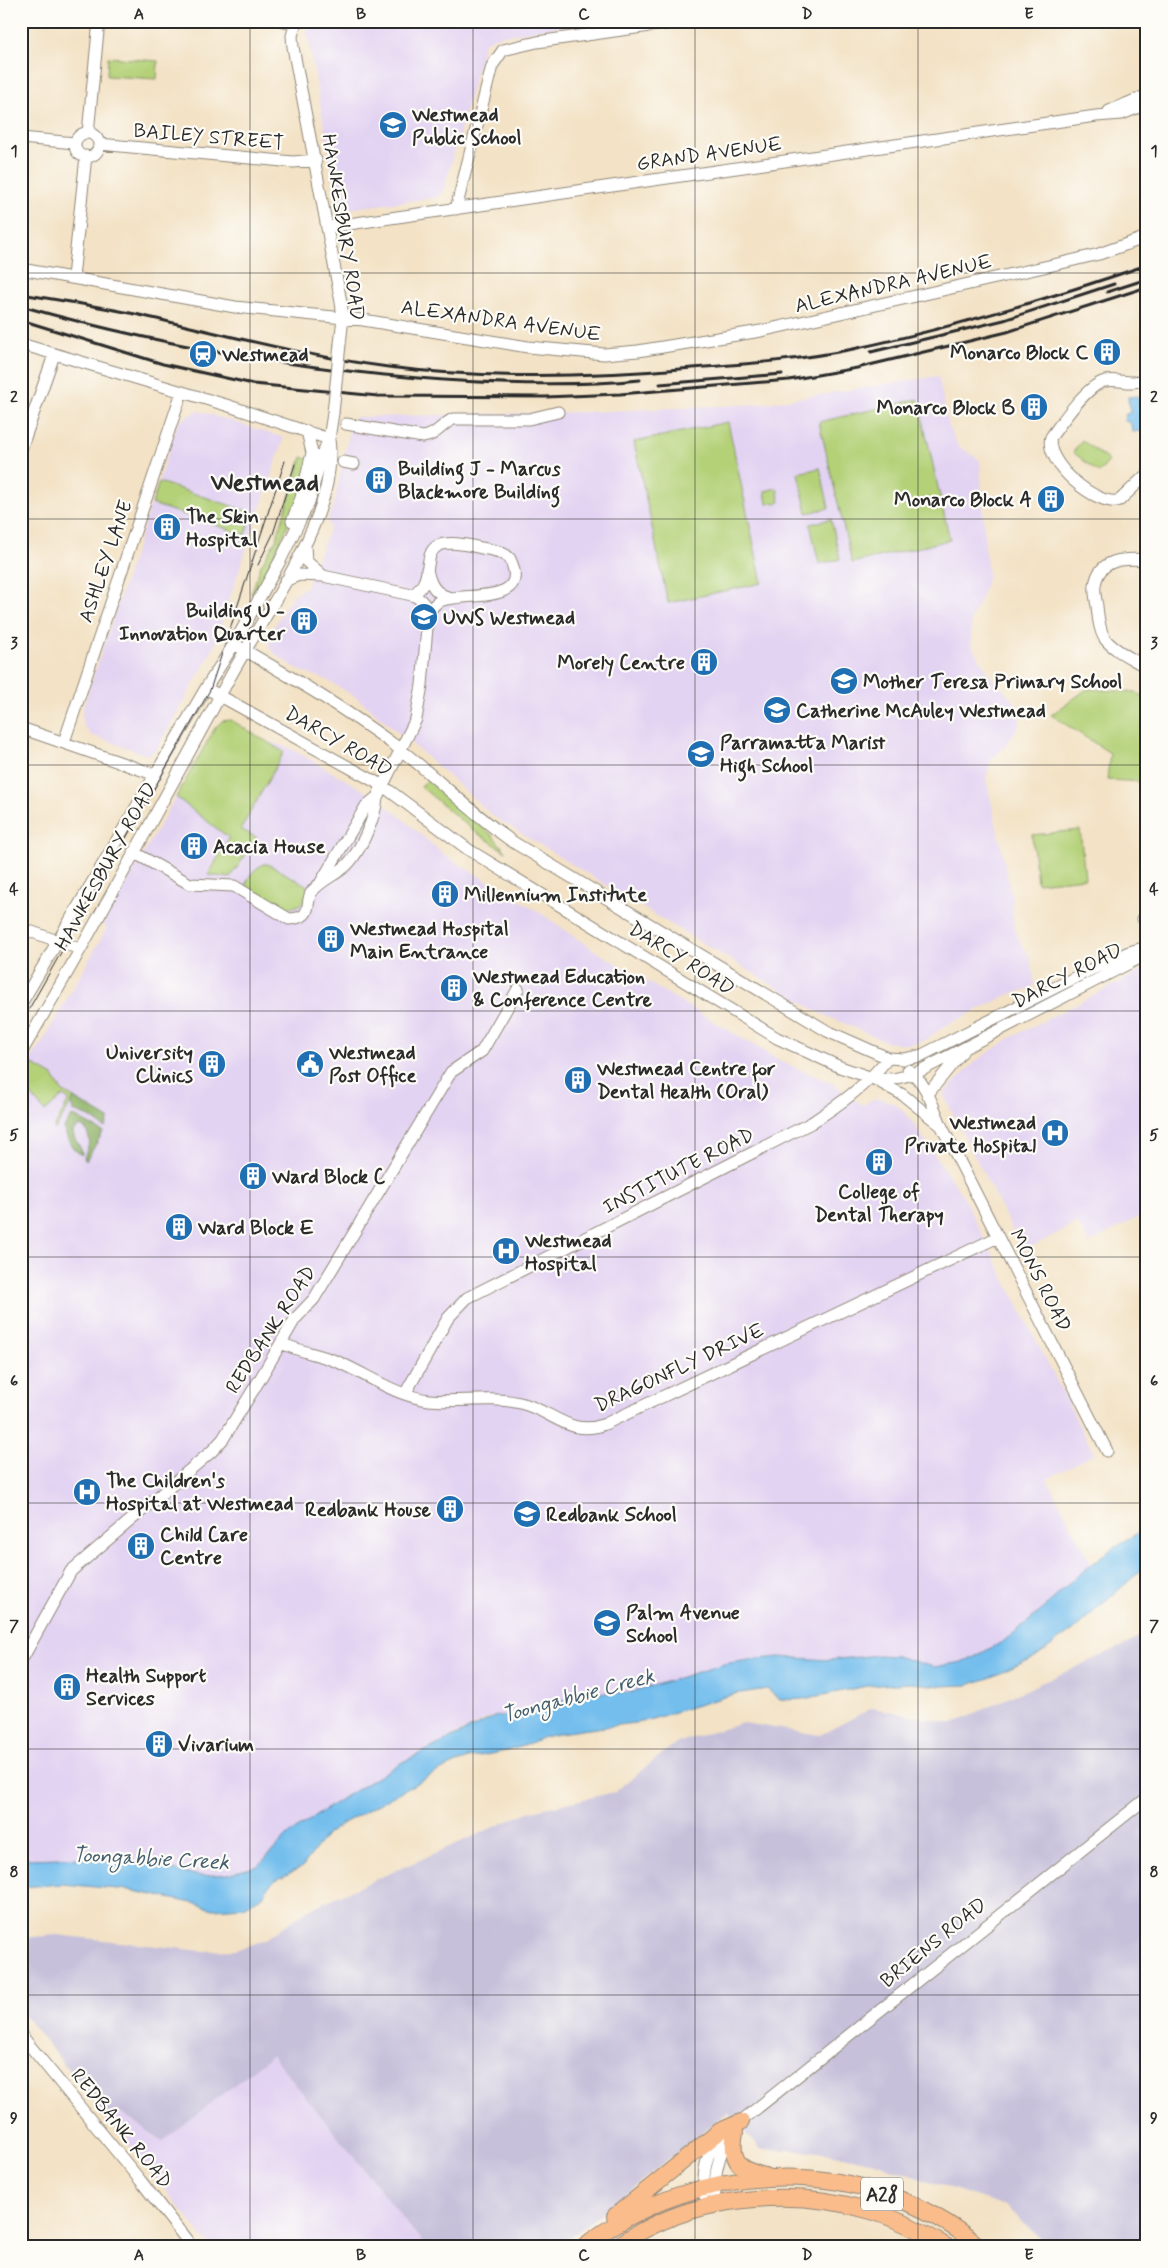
<svg xmlns="http://www.w3.org/2000/svg" width="1168" height="2268" font-family="Mynerve,sans-serif">
<style>
.built{fill:#e3d3f2}
.industrial{fill:#c6c0da}
.green{fill:#b4d178;stroke:#707e52}
.forest{fill:#8fb368;stroke:#5d6f4a}
.water{fill:#73beed;stroke:#4f748c}
.lines{fill:none;stroke-linecap:round;stroke-linejoin:round}
.minor-casing{stroke:#8f8678;stroke-width:13}
.highway-casing{stroke:#8f8678;stroke-width:18}
.minor{stroke:#fff;stroke-width:11}
.highway{stroke:#fabc8b;stroke-width:16}
.tram{stroke:#2b2b2b;stroke-width:1}
.rail{stroke:#2b2b2b;stroke-width:3}
.minor-bridge-casing{stroke:#8f8678;stroke-width:13;stroke-linecap:butt}
.minor-bridge{stroke:#fff;stroke-width:11}
.grid{fill:none;stroke:#2b2b2b;stroke-width:1;stroke-opacity:0.55}
.labels{text-anchor:middle;stroke-width:4.5;stroke-linejoin:round;paint-order:stroke}
.shield{fill:#fdfcf7;stroke:#6a6a68;stroke-width:1}
.shield-label{font-size:19px;font-weight:bold;fill:#2b2b2b}
.poi-label{font-size:20px;font-weight:bold;fill:#2b2b2b;stroke:#fdfcf7;text-anchor:start}
.street-label{font-size:20px;fill:#2b2b2b;stroke:#fdfcf7}
.water-label{font-size:21px;font-style:italic;fill:#445e6f;stroke:#fdfcf7}
.district-label{font-size:25px;font-weight:bold;fill:#2b2b2b;stroke:#fdfcf7}
.neatline{fill:none;stroke:#2b2b2b;stroke-width:2}
.grid-label{font-size:16px;text-anchor:middle;font-weight:bold;fill:#2b2b2b}
</style>
<rect width="100%" height="100%" fill="#fdfcf7"/>
<filter id="ink" filterUnits="userSpaceOnUse"><feTurbulence type="fractalNoise" baseFrequency=".02" numOctaves="2"/><feDisplacementMap in="SourceGraphic" scale="10" xChannelSelector="R" yChannelSelector="G"/><feConvolveMatrix kernelMatrix="1 2 1 2 8 2 1 2 1" color-interpolation-filters="sRGB"/></filter>
<filter id="wash" filterUnits="userSpaceOnUse"><feTurbulence type="fractalNoise" baseFrequency=".0096" numOctaves="4" result="noise"/><feDisplacementMap in="SourceGraphic" scale="20" xChannelSelector="R" yChannelSelector="G"/><feGaussianBlur stdDeviation="1.12" result="paint"/><feColorMatrix in="noise" values="0 0 0 0 0 0 0 0 0 0 0 0 0 0 0 0 0 1.4 0 .05"/><feComposite in="paint" operator="in"/></filter>
<g filter="url(#wash)">
<rect width="100%" height="100%" fill="#f3e2c5"/>
<path class="built" d="M310,21H595L494,37L484,43L444,189L438,197L347,209L338,204L307,31Z
M938,376L949,427L958,446L980,460L985,546L988,574L982,596L971,619V645L991,677L1018,706L1020,714V724L1004,748L991,760L986,778L1012,897L1013,922L1019,940L1030,957L1035,985L1026,990L1012,993L945,1026L926,1040L912,1044H899L885,1041L820,1013L640,906L493,816L426,756L356,697L325,679L299,670L278,656L269,648L270,634L292,596L306,587L330,527L327,521L334,505L350,429L355,417L587,412L761,404Z
M199,411L284,438L215,641L217,642L156,750L147,755L91,735L83,725L82,711L178,423L189,415Z
M231,720L268,742L290,748L363,790L396,813L444,855L539,912L594,950L780,1061L830,1082L863,1105L873,1099H881L896,1104L909,1117L962,1195L1094,1454L1047,1479L1092,1565L1027,1623L1004,1641L967,1661L934,1667L896,1656L879,1655L829,1660L779,1657L749,1660L724,1664L633,1692L584,1694L532,1712L521,1715L496,1716L488,1718L399,1764L333,1804L287,1836L257,1866L244,1870L228,1874L201,1876L123,1859L61,1858L21,1860V1074L42,1043L107,928L103,925L215,728Z
M1147,968V1213L1089,1243L1078,1223L1023,1251L943,1094L975,1062L1010,1038Z
M272,2054L426,2247H211L107,2117L117,2110L163,2141Z"/>
<path class="industrial" d="M1147,1629V2229L1139,2247H1050L1005,2206L871,2162L813,2151L759,2149L728,2112L559,2247H426L272,2055L163,2141L117,2110L107,2117L21,2011V1938L57,1935L202,1951L235,1950L265,1940L307,1910L528,1812L615,1792L676,1743L743,1723L820,1735L872,1708L953,1723L1131,1642Z"/>
<path class="green" d="M108,57L158,61L157,79L107,76Z
M918,399L950,540L852,563L819,422Z
M728,422L762,583L668,603L634,442Z
M1082,440L1109,461L1099,473L1073,452Z
M302,457L310,460L300,498L258,590L251,594L261,565L276,540Z
M820,468L829,508L807,513L798,473Z
M159,482L253,513L245,535L152,504Z
M777,488L780,502L767,504L765,491Z
M831,519L840,559L819,564L810,524Z
M1087,689L1136,692L1147,701V782L1107,780L1110,753L1051,715Z
M231,720L284,752L241,829L257,838L230,878L208,875L229,838L176,797L215,728L222,721Z
M428,779L493,836L506,852L474,831L421,787Z
M1080,830L1085,878L1037,883L1032,835Z
M263,864H268L306,885C313,901 296,909 282,909L246,889C245,879 254,869 263,864Z
M30,1063L53,1076L62,1091L74,1098L55,1130L54,1128L69,1100L63,1096L45,1112L29,1092L21,1098V1078Z"/>
<path class="forest" d="M74,1098L109,1119L105,1128L90,1117L73,1111L71,1104Z
M74,1116L103,1132L86,1161L84,1158L90,1141L86,1129L80,1126L73,1131C73,1141 82,1145 82,1155C72,1150 66,1138 64,1128L71,1117Z"/>
<path class="water" d="M1138,396L1140,411L1146,414V418L1141,422L1142,431L1132,432L1131,424L1124,420L1126,414L1130,413L1128,397Z
M1147,1528V1565L1072,1631L1035,1657L992,1677L968,1685L942,1686L911,1683L867,1686L803,1699L780,1700L767,1689L734,1694L642,1722L566,1732L544,1737L526,1745L507,1751L468,1758L439,1771L342,1824L327,1834L302,1867L274,1881L268,1887L263,1896L243,1907L213,1909L197,1904L129,1890L62,1884L21,1887V1860L23,1859L61,1858L123,1859L200,1876L228,1874L258,1866L287,1836L333,1804L399,1764L496,1716L521,1715L584,1694L633,1692L724,1664L749,1660L779,1657L829,1660L879,1655L896,1656L934,1667L967,1661L1004,1641L1046,1607L1072,1580L1114,1547Z"/>
</g>
<g filter="url(#ink)">
<g class="lines">
<defs>
<path id="minor" d="M283,21L295,23
M296,21L292,36L293,47L341,302L343,318L340,344
M1109,111L1147,95
M88,133L99,21
M75 145a12 12 0 1 1 24 0a12 12 0 1 1-24 0Z
M21,138L75,143
M99,144L293,162L316,160
M456,209L492,66L503,50L537,42L685,21
M328,227L1096,116L1122,114L1147,104
M21,269L235,307L363,320L528,347L604,354L638,351L761,331L1066,262L1099,254L1147,237
M73,277L86,156
M21,344L226,405L329,439
M1147,378C1130,387 1121,378 1105,381C1087,385 1062,422 1051,437C1043,462 1099,509 1120,500L1147,474
M346,424L423,437C436,436 442,424 453,419H529L558,412
M21,449L54,355
M343,462L354,464
M292,521L301,498L312,453L307,431
M305,546L306,561L322,575
M1147,560C1125,558 1098,558 1095,586C1094,592 1096,600 1097,606C1098,616 1099,630 1105,639C1114,651 1134,659 1147,668
M427,569C430,585 435,594 451,598
M412,595C445,576 404,530 477,547C488,550 503,550 510,559C533,608 459,590 438,602C433,605 431,609 428,614
M234,644C291,677 348,710 401,750C439,780 473,814 513,842L827,1031L888,1058L904,1059L920,1056L1082,974L1129,952L1147,947
M206,688L383,786L469,850L777,1038L840,1067L872,1078L893,1079L914,1074L1147,954
M21,728L156,775
M64,742L182,392
M133,852L190,884L234,886L289,919C314,918 305,904 311,893C317,883 333,876 342,869C358,858 376,817 377,797L416,719L422,685L428,616C427,605 422,599 412,595L323,576L299,575L285,581
M321,882L366,806L377,797
M1143,919L1147,921
M21,928L80,949
M21,1004L206,688L234,644L280,561L309,502L322,455L329,439L333,413
M21,1053C93,930 161,805 229,679C256,630 292,578 313,527C325,499 333,469 329,439
M908,1070C926,1081 934,1109 942,1127L1107,1451
M876,1080L903,1095L939,1124
M927,1095L962,1052
M281,1343C300,1352 319,1354 338,1362C368,1375 396,1396 429,1400C459,1403 490,1396 520,1403C552,1410 570,1438 605,1424L998,1237
M405,1394L448,1318L467,1298L811,1123C840,1104 866,1086 888,1058
M21,1661L71,1571L212,1451L223,1439L260,1379L295,1319L314,1299L451,1072L482,1051L518,989
M21,2035L140,2180L192,2247
M736,2125L1147,1798
M704,2195C703,2173 705,2152 721,2136
M715,2205C714,2179 716,2152 734,2133"/>
<path id="highway" d="M735,2132C730,2160 738,2170 765,2176
M615,2216L720,2131L741,2122
M583,2247C698,2157 866,2152 980,2247
M616,2247C688,2196 788,2186 871,2211C898,2219 923,2232 947,2247"/>
</defs>
<use href="#minor" class="minor-casing"/>
<use href="#highway" class="highway-casing"/>
<use href="#minor" class="minor"/>
<use href="#highway" class="highway"/>
<path class="tram" d="M258,565L273,534L295,464
M21,1023L210,690L285,461"/>
<path class="rail" d="M1107,292L1147,279
M21,294C59,300 97,306 135,314C219,333 302,356 388,367C490,380 592,377 693,368C747,364 801,360 853,349C953,328 1050,298 1147,265
M21,306C151,343 283,367 418,378C492,384 566,387 640,380
M21,320L163,364L253,384L378,396L545,397L620,394L789,380L857,368L1007,332L1147,287
M871,352L1004,320L1114,284
M660,384L782,374"/>
<defs>
<path id="minor-bridge" d="M333,413L340,344"/>
</defs>
<use href="#minor-bridge" class="minor-bridge-casing"/>
<use href="#minor-bridge" class="minor-bridge"/>
</g>
</g>
<path class="grid" d="M250,21V2247M473,21V2247M695,21V2247M918,21V2247M21,273H1147M21,519H1147M21,765H1147M21,1011H1147M21,1257H1147M21,1503H1147M21,1749H1147M21,1995H1147"/>
<defs>
<symbol id="school-disc" viewBox="-11 -11 22 22"><circle r="9.5" fill="#1f6fb2" stroke="#fdfcf7"/><path d="M0-5L7-2L0 1L-7-2ZM-4 1L0 2.5L4 1V4Q0 6-4 4Z" fill="#fff"/></symbol>
<symbol id="building-disc" viewBox="-11 -11 22 22"><circle r="9.5" fill="#1f6fb2" stroke="#fdfcf7"/><path d="M-4-6H4V6H1V3H-1V6H-4ZM-2.5-4.3h1.7v1.8h-1.7ZM.8-4.3h1.7v1.8H.8ZM-2.5-1h1.7V.8h-1.7ZM.8-1h1.7V.8H.8Z" fill="#fff"/></symbol>
<symbol id="station-disc" viewBox="-11 -11 22 22"><circle r="9.5" fill="#1f6fb2" stroke="#fdfcf7"/><path d="M-3-6H3Q5-6 5-4V2Q5 4 3 4L4.5 6H3L1.5 4h-3L-3 6H-4.5L-3 4Q-5 4-5 2V-4Q-5-6-3-6ZM-3.5-4v3h7v-3ZM-3.5 1v1.5H-2V1ZM2 1v1.5H3.5V1Z" fill="#fff"/></symbol>
<symbol id="university-disc" viewBox="-11 -11 22 22"><circle r="9.5" fill="#1f6fb2" stroke="#fdfcf7"/><path d="M0-5L7-2L0 1L-7-2ZM-4 1L0 2.5L4 1V4Q0 6-4 4Z" fill="#fff"/></symbol>
<symbol id="civic-disc" viewBox="-11 -11 22 22"><circle r="9.5" fill="#1f6fb2" stroke="#fdfcf7"/><path d="M-.6-6.5H3V-4.5H.6V-3L4-1V1h2V6H-6V1h2V-1L-.6-3ZM-1.2 2.5V6h2.4V2.5Z" fill="#fff"/></symbol>
<symbol id="hospital-disc" viewBox="-11 -11 22 22"><circle r="9.5" fill="#1f6fb2" stroke="#fdfcf7"/><path d="M-5-5h3v3.5h4V-5h3V5h-3V1.5h-4V5h-3Z" fill="#fff"/></symbol>
</defs>
<g fill-rule="evenodd">
<use href="#school-disc" x="377" y="109" width="32" height="32"/>
<use href="#building-disc" x="1091" y="336" width="32" height="32"/>
<use href="#station-disc" x="187" y="338" width="32" height="32"/>
<use href="#building-disc" x="1018" y="391" width="32" height="32"/>
<use href="#building-disc" x="363" y="464" width="32" height="32"/>
<use href="#building-disc" x="1035" y="483" width="32" height="32"/>
<use href="#building-disc" x="151" y="511" width="32" height="32"/>
<use href="#university-disc" x="408" y="601" width="32" height="32"/>
<use href="#building-disc" x="288" y="605" width="32" height="32"/>
<use href="#building-disc" x="688" y="646" width="32" height="32"/>
<use href="#school-disc" x="828" y="665" width="32" height="32"/>
<use href="#school-disc" x="761" y="694" width="32" height="32"/>
<use href="#school-disc" x="685" y="738" width="32" height="32"/>
<use href="#building-disc" x="178" y="830" width="32" height="32"/>
<use href="#building-disc" x="429" y="878" width="32" height="32"/>
<use href="#building-disc" x="315" y="923" width="32" height="32"/>
<use href="#building-disc" x="438" y="972" width="32" height="32"/>
<use href="#building-disc" x="196" y="1048" width="32" height="32"/>
<use href="#civic-disc" x="294" y="1048" width="32" height="32"/>
<use href="#building-disc" x="562" y="1064" width="32" height="32"/>
<use href="#hospital-disc" x="1039" y="1117" width="32" height="32"/>
<use href="#building-disc" x="863" y="1146" width="32" height="32"/>
<use href="#building-disc" x="237" y="1160" width="32" height="32"/>
<use href="#building-disc" x="163" y="1211" width="32" height="32"/>
<use href="#hospital-disc" x="490" y="1235" width="32" height="32"/>
<use href="#hospital-disc" x="71" y="1476" width="32" height="32"/>
<use href="#building-disc" x="434" y="1493" width="32" height="32"/>
<use href="#school-disc" x="511" y="1498" width="32" height="32"/>
<use href="#building-disc" x="125" y="1530" width="32" height="32"/>
<use href="#school-disc" x="591" y="1607" width="32" height="32"/>
<use href="#building-disc" x="51" y="1671" width="32" height="32"/>
<use href="#building-disc" x="143" y="1728" width="32" height="32"/>
</g>
<g class="labels">
<rect class="shield" x="861" y="2177.5" width="42" height="33" rx="4"/>
<g class="shield-label">
<text x="882" y="2201">A28</text>
</g>
<g class="poi-label">
<text x="412" y="121">Westmead<tspan x="412" dy="23">Public School</tspan></text>
<text x="1088" y="359" text-anchor="end">Monarco Block C</text>
<text x="222" y="361">Westmead</text>
<text x="1015" y="414" text-anchor="end">Monarco Block B</text>
<text x="398" y="475">Building J - Marcus<tspan x="398" dy="23">Blackmore Building</tspan></text>
<text x="1032" y="506" text-anchor="end">Monarco Block A</text>
<text x="186" y="523">The Skin<tspan x="186" dy="23">Hospital</tspan></text>
<text x="285" y="617" text-anchor="end">Building U -<tspan x="285" dy="23">Innovation Quarter</tspan></text>
<text x="443" y="624">UWS Westmead</text>
<text x="685" y="669" text-anchor="end">Morely Centre</text>
<text x="863" y="688">Mother Teresa Primary School</text>
<text x="796" y="717">Catherine McAuley Westmead</text>
<text x="720" y="749">Parramatta Marist<tspan x="720" dy="23">High School</tspan></text>
<text x="213" y="853">Acacia House</text>
<text x="464" y="901">Millennium Institute</text>
<text x="350" y="935">Westmead Hospital<tspan x="350" dy="23">Main Entrance</tspan></text>
<text x="473" y="983">Westmead Education<tspan x="473" dy="23">&amp; Conference Centre</tspan></text>
<text x="193" y="1059" text-anchor="end">University<tspan x="193" dy="23">Clinics</tspan></text>
<text x="329" y="1059">Westmead<tspan x="329" dy="23">Post Office</tspan></text>
<text x="597" y="1075">Westmead Centre for<tspan x="597" dy="23">Dental Health (Oral)</tspan></text>
<text x="1036" y="1129" text-anchor="end">Westmead<tspan x="1036" dy="23">Private Hospital</tspan></text>
<text x="272" y="1183">Ward Block C</text>
<text x="879" y="1198" text-anchor="middle">College of<tspan x="879" dy="23">Dental Therapy</tspan></text>
<text x="198" y="1234">Ward Block E</text>
<text x="525" y="1247">Westmead<tspan x="525" dy="23">Hospital</tspan></text>
<text x="106" y="1487">The Children's<tspan x="106" dy="23">Hospital at Westmead</tspan></text>
<text x="431" y="1516" text-anchor="end">Redbank House</text>
<text x="546" y="1521">Redbank School</text>
<text x="160" y="1541">Child Care<tspan x="160" dy="23">Centre</tspan></text>
<text x="626" y="1619">Palm Avenue<tspan x="626" dy="23">School</tspan></text>
<text x="86" y="1682">Health Support<tspan x="86" dy="23">Services</tspan></text>
<text x="178" y="1751">Vivarium</text>
</g>
<g class="street-label">
<text transform="translate(209 136) rotate(5)" y="7">BAILEY STREET</text>
<text transform="translate(709 153) rotate(-8)" y="7">GRAND AVENUE</text>
<text transform="translate(344 227) rotate(81)" y="7">HAWKESBURY ROAD</text>
<text transform="translate(893 283) rotate(-13)" y="7">ALEXANDRA AVENUE</text>
<text transform="translate(501 320) rotate(8)" y="7">ALEXANDRA AVENUE</text>
<text transform="translate(105 561) rotate(-71)" y="7">ASHLEY LANE</text>
<text transform="translate(339 741) rotate(30)" y="7">DARCY ROAD</text>
<text transform="translate(105 866) rotate(-61)" y="7">HAWKESBURY ROAD</text>
<text transform="translate(682 958) rotate(32)" y="7">DARCY ROAD</text>
<text transform="translate(1067 975) rotate(-27)" y="7">DARCY ROAD</text>
<text transform="translate(678 1170) rotate(-27)" y="7">INSTITUTE ROAD</text>
<text transform="translate(1041 1280) rotate(63)" y="7">MONS ROAD</text>
<text transform="translate(270 1329) rotate(-57)" y="7">REDBANK ROAD</text>
<text transform="translate(679 1367) rotate(-25)" y="7">DRAGONFLY DRIVE</text>
<text transform="translate(933 1942) rotate(-39)" y="7">BRIENS ROAD</text>
<text transform="translate(122 2128) rotate(51)" y="7">REDBANK ROAD</text>
</g>
<g class="water-label">
<text transform="translate(578 1695) rotate(-15)" y="7">Toongabbie Creek</text>
<text transform="translate(151 1858) rotate(3)" y="7">Toongabbie Creek</text>
</g>
<g class="district-label">
<text x="265" y="490">Westmead</text>
</g>
</g>
<rect width="1168" height="2268" fill="none" stroke="#fdfcf7" stroke-width="55"/>
<rect x="28" y="28" width="1112" height="2212" class="neatline"/>
<g class="grid-label">
<text x="139" y="19">A</text>
<text x="361" y="19">B</text>
<text x="584" y="19">C</text>
<text x="807" y="19">D</text>
<text x="1029" y="19">E</text>
<text x="14" y="156">1</text>
<text x="1154" y="156">1</text>
<text x="14" y="402">2</text>
<text x="1154" y="402">2</text>
<text x="14" y="648">3</text>
<text x="1154" y="648">3</text>
<text x="14" y="894">4</text>
<text x="1154" y="894">4</text>
<text x="14" y="1140">5</text>
<text x="1154" y="1140">5</text>
<text x="14" y="1386">6</text>
<text x="1154" y="1386">6</text>
<text x="14" y="1631">7</text>
<text x="1154" y="1631">7</text>
<text x="14" y="1877">8</text>
<text x="1154" y="1877">8</text>
<text x="14" y="2123">9</text>
<text x="1154" y="2123">9</text>
<text x="139" y="2260">A</text>
<text x="361" y="2260">B</text>
<text x="584" y="2260">C</text>
<text x="807" y="2260">D</text>
<text x="1029" y="2260">E</text>
</g>
</svg>
